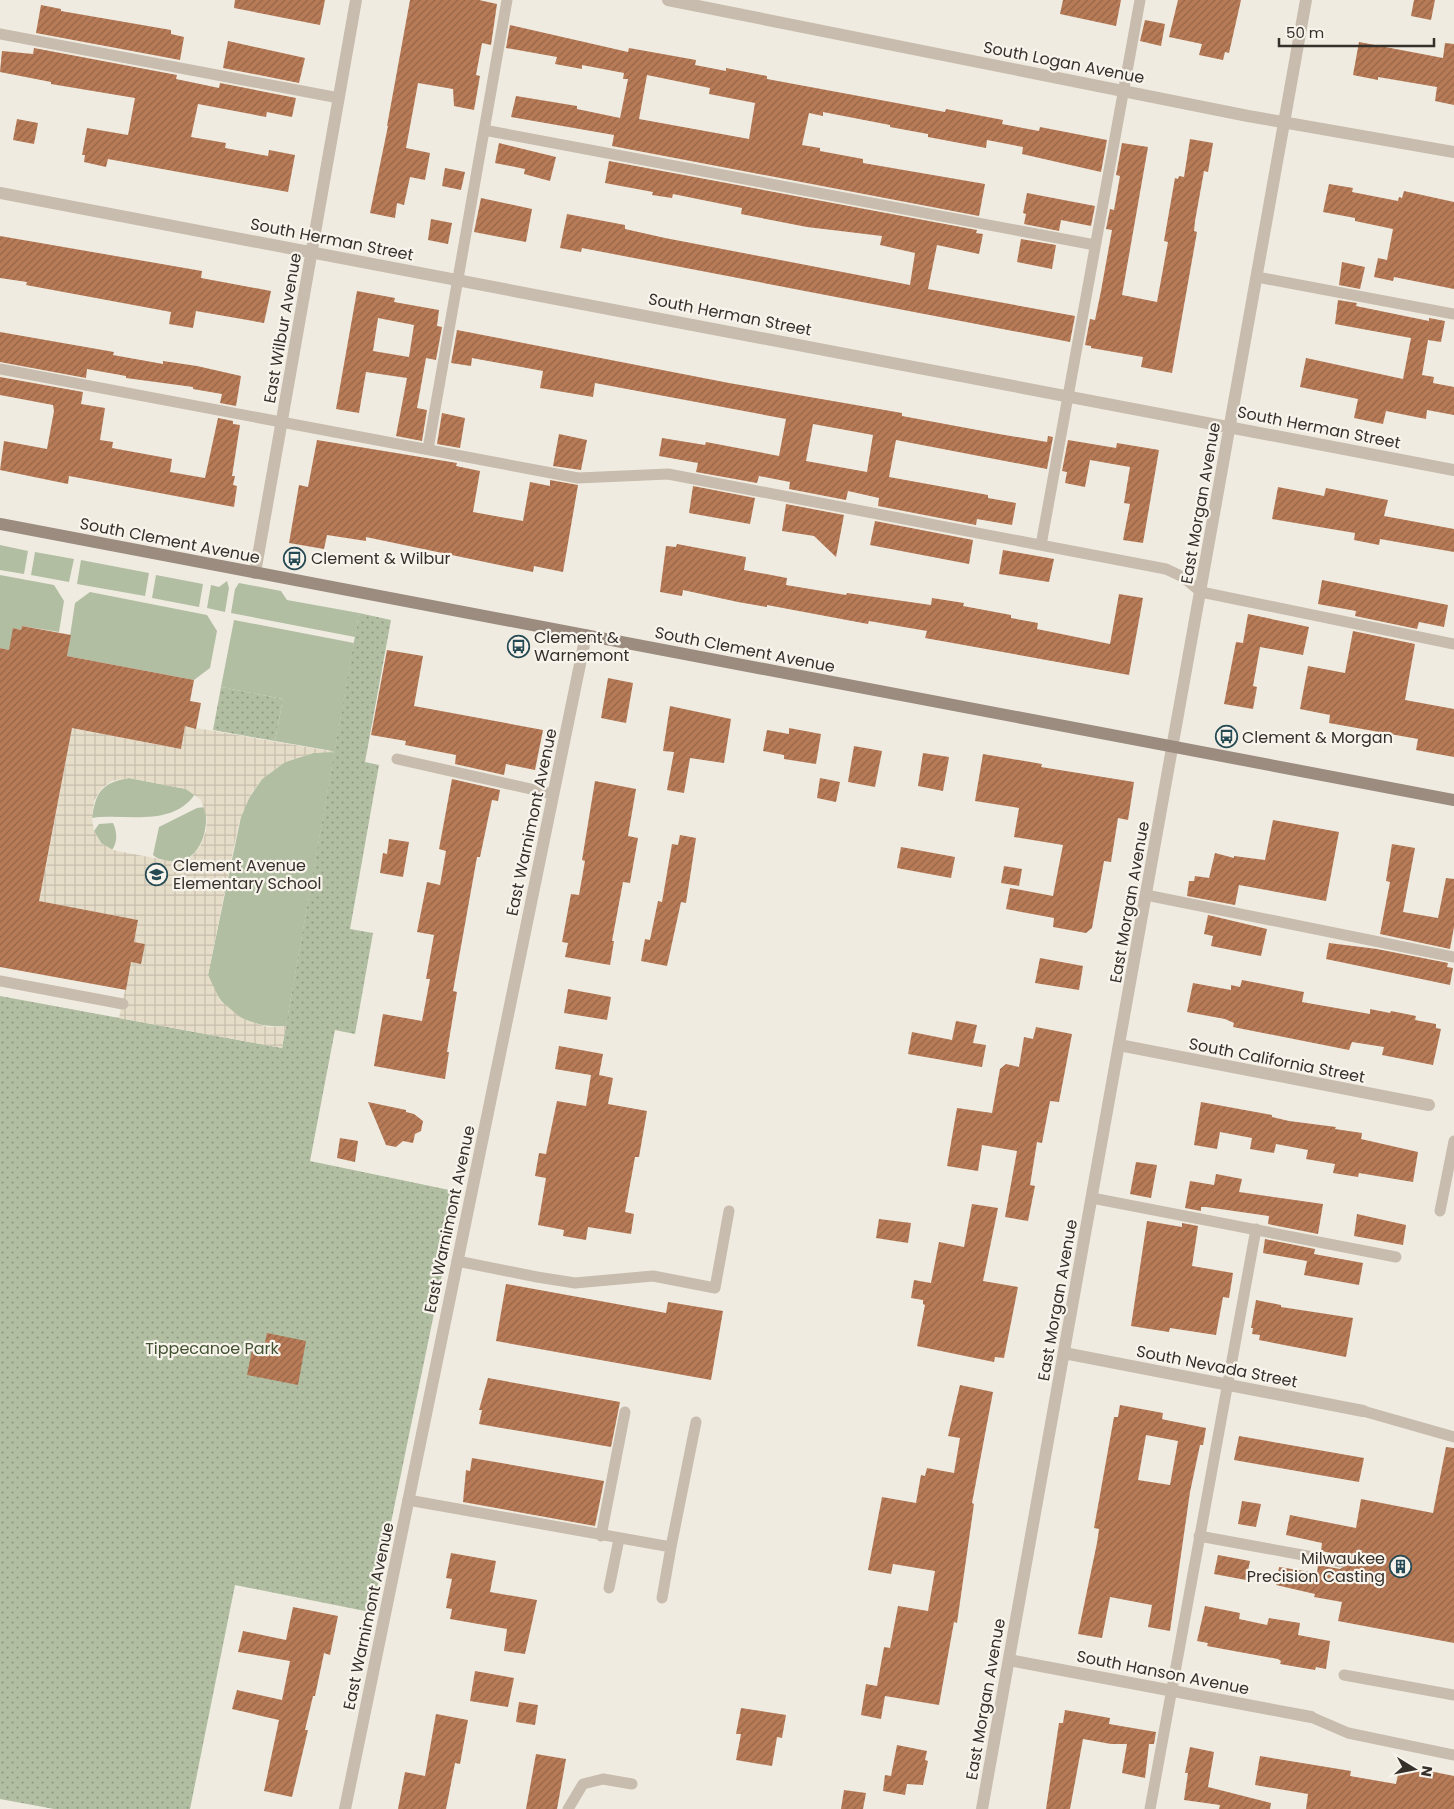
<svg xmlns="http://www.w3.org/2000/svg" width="1454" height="1809" font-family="Poppins,sans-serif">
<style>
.green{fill:#b1bea2}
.park{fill:url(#park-dots)}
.plaza{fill:url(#plaza-grid);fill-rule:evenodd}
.building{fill:url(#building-hatch);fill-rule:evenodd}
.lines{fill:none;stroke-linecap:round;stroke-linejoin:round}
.lane{stroke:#c7bcad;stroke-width:11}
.street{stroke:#c7bcad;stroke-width:12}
.secondary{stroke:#9b8c7f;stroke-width:12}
.labels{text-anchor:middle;stroke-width:4.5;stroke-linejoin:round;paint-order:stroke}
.street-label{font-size:16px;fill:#36302b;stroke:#f8f4ec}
.poi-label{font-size:16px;fill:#36302b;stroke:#f8f4ec;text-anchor:start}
.park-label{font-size:16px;fill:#425232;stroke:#f8f4ec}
</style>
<defs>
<pattern id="park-dots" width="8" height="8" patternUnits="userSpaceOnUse" patternTransform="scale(1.25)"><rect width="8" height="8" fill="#b1bea2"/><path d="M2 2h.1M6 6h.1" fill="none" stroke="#919b84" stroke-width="1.8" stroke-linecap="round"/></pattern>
<pattern id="plaza-grid" width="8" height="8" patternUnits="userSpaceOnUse" patternTransform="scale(1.25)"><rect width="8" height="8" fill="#e6ddc9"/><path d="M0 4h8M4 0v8" fill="none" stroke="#c6bead"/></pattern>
<pattern id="building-hatch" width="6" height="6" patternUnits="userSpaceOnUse" patternTransform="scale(1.25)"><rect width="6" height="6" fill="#b77b57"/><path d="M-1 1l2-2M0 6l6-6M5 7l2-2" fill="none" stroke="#966548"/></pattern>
</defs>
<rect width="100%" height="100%" fill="#f0ebe0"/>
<path class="green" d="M0,545L28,551L24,574L0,570Z
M35,552L74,559L69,582L31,575Z
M81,560L149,573L145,596L77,584Z
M0,575L54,585L64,601L59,632L22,626L21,630L13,628V651L0,648Z
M156,575L203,584L199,607L152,598Z
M227,581L229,588L225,612L207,608L211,585L219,587Z
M239,583L281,591L287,600L359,613L355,637L231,613L235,589Z
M90,592L207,615L217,631L210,668L194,680L67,656L75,603Z
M234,620L354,643L286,1026C247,1028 221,1013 208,975L243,807L262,779L285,762L313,753L332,751L275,741L283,699L221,687Z
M129,778L186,789L195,794C172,828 126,813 92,818C96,791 102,783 129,778Z
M205,807C210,832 198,867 167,861C161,859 157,859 153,855L159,827L197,808Z
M113,823C117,831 118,842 112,850L101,843L94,831L99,824Z"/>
<path class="park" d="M359,613L391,620L365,762L379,765L350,929L373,933L355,1034L335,1030L310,1161L459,1192L373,1610L365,1611L235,1585L190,1809H54L0,1799V996L282,1048Z
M221,687L283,699L275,741L213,730Z"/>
<path class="plaza" d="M68,723L77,729L180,749L185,726L335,752L313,753L285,762L262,779L251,794L239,822L208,975L220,1000L241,1018L267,1027L286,1026L282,1048L119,1018L131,962L145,944L134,942L138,920L0,894V874L45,872L69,744ZM129,778L186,789L201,800L207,818L206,831L200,847L191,857L174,862L113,850L101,843L94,831L92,818L94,801L102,788L112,781Z"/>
<path class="building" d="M235,0H325L320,25L234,8Z
M410,0H479L497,4L491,45L482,43L476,75L480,76L474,110L454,106L453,89L418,83L406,148L430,153L425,180L410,177L404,205L397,203L395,218L370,213L388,126H387Z
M1063,0H1121L1116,26L1060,14Z
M1178,0H1241L1229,53L1225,52L1223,60L1199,55L1202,44L1169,37Z
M1414,0H1435L1431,20L1411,16Z
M41,5L61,9V11L171,30V34L184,37L180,60L36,33Z
M1145,20L1165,24L1161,46L1140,41Z
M510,25L628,52L629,48L696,60L695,65L726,71V68L767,76V79L945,112L946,109L1003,120L1002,124L1039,131L1040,127L1107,140L1101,172L1022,154L1023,147L987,140L986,148L928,137V134L890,127V125L823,112V116L809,113L802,145L820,148V151L863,159V163L985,184L979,216L612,146L614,135L511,117L516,96L577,106V109L620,118L628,79H623L624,73L582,65V69L555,64L557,57L506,48ZM647,75L710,88L709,94L755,103L749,139L639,119Z
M228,41L305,58L299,83L223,68Z
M1359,42L1443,58L1445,43L1454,44V105L1435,101L1437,87L1378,77V80L1353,75Z
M34,48L177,75L176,79L219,88L220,83L296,98L292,117L267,112L266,117L198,104L191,137L226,143L225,148L268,156L269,150L295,155L288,192L108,159L106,167L84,162L85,155H82L87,128L128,135L135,98L51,84V82L0,72L2,51L33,54Z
M17,119L38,123L34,144L13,140Z
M1190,139L1213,143L1208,172L1204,171L1195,221L1194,231L1197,232L1172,373L1141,367L1143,357L1091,348V346L1085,345L1090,319L1095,320L1101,291L1112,230L1106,229L1110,209L1114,210L1120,176L1116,175L1122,143L1148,147L1122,295L1157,302L1168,242L1164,241L1175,178L1178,179L1179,176L1184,177Z
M499,143L556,157L550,181L524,174L525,169L495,163Z
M609,161L977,230L976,233L983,234L979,254L937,245L928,289L1075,316L1070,342L582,248L581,252L560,248L567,214L625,225V229L665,238L910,285L915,253L880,245L882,236L807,227L741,214L742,208L673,194L672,198L652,195L653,192L605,183Z
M445,168L465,172L461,190L442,186Z
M1329,184L1353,188L1352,192L1398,201L1399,197L1402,198L1404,191L1454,202V289L1394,277L1393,281L1374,277L1378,258L1387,260L1393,229L1355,221V218L1323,212Z
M1027,193L1095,206L1091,226L1061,220L1059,231L1024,224L1026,214L1023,213Z
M481,198L532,209L526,242L474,232Z
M431,219L452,223L448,244L428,240Z
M0,236L202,271L201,278L271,291L264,323L196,311L193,328L169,324L171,312L26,285L27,282L0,278Z
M1021,239L1056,245L1052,269L1017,262Z
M1342,262L1365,267L1360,289L1339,285Z
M357,291L395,298L394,302L439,310L437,326L442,327L436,360L426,358L417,408L427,410L422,441L396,436L407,378L366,372L359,413L336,409ZM378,318L414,325L409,357L373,351Z
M1338,300L1357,303L1356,306L1429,321V318L1445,321L1441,342L1428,340L1422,375L1434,377L1433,383L1454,387V415L1427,410L1426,419L1386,411L1383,424L1354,418L1358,399L1300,387L1306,358L1403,379L1411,338L1335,324Z
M457,330L729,383L902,413V416L999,434L1047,442L1048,436L1053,437L1047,469L896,440L889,477L988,495V498L1016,503L1012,525L977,519L976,525L878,506L879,498L848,491L846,500L789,489L790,482L759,476L757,483L696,472L698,463L659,456L662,438L705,445L706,442L779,456L786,419L595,383L593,397L540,388L543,371L472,358L471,366L451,363ZM813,424L873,435L867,472L806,461Z
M0,332L114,352L113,355L163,364V361L197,366L241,376L236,406L220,403L222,394L193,389V387L126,378V376L87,369L86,378L0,362Z
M0,377L83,392L81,404L105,408L100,440L113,442L112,448L172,459L170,472L205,478L218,418L233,421V424L240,425L232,476H235L233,485L237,486L234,507L69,476L68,484L0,470L4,441L47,449L54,411L53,405L0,395Z
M442,413L465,418L460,448L437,444Z
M559,434L587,440L581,470L553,466Z
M317,440L457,463L456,466L480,471L473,512L523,521L530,482L550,486V480L578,485L563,572L534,566L533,572L366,537V541L327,535L324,549L289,543L299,485L308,487Z
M1068,440L1116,448L1117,443L1159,450L1143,543L1123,540L1130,504L1124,503L1130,467L1090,460L1085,487L1065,483L1067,472L1062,471Z
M693,486L755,498L750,524L689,513Z
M1278,487L1324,496L1326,488L1388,500L1384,516L1454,529V552L1380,539L1379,545L1354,540L1355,533L1272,519Z
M786,504L844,515L836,557L814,536L782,531Z
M875,521L973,540L969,564L870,545Z
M677,544L746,557L744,570L787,578L786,585L846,595L847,593L931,605L932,598L964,603L963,606L1011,615V618L1038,623L1037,629L1110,644L1119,594L1143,598L1129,675L925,638L927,631L869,621L868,624L767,605V607L738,602L683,590L682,596L660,592L666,546L676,547Z
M1003,550L1054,559L1049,582L999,574Z
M1322,580L1448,605L1444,627L1419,622L1417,629L1355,616L1356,611L1318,604Z
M1248,614L1309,627L1303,655L1260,647L1253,686L1257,687L1253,709L1224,704L1236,642L1243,643Z
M22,626L71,635L67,656L194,680L190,701L201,703L196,729L185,726L181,749L72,728L39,901L138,920L134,942L145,944L141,964L131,962L126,990L0,967V648L9,650L13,628L21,630Z
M1353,631L1415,644L1405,700L1454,709V757L1416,750L1418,739L1329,723L1330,715L1300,709L1308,666L1345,673Z
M387,650L423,656L414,706L543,730L535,770L506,764L504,775L455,764L456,755L405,745L406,741L371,735Z
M608,678L633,683L626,723L601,718Z
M670,706L731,719L724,763L690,758L684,793L667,790L674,752L663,751Z
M789,728L821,734L816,764L784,759V755L763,751L767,730L789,734Z
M854,746L882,751L875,787L848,782Z
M923,753L949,757L943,791L918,786Z
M983,754L1042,764L1041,767L1134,782L1128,820L1118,818L1111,862L1104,861L1092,928L1086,933L1053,927L1054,918L1006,909L1010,888L1053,896L1063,845L1014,837L1019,808L975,801Z
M820,778L840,782L836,802L817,798Z
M452,779L500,790L498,801L492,800L480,857H477L453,991L457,992L447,1052H449L445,1079L374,1066L383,1014L422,1021L430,979H426L434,935L417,932L427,882L440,885L446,851L439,849Z
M595,781L636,789L628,836L638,838L630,883L623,882L612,941H614L610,965L565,957L568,943L562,942L571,894L579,895L585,861L582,860Z
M1273,820L1339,832L1326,901L1239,885L1235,905L1187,896L1189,881H1194L1195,876L1209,878L1215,853L1234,858V856L1265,860Z
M680,835L696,838L686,903L681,902L667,966L641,961L645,939L650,940L658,901L662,902L672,844L678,845Z
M389,839L409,842L403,877L380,873L383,853L387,854Z
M1392,844L1415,848L1403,912L1438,918L1446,878L1454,879V927L1450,949L1380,934L1390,882L1386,881Z
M901,847L955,857L951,878L897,868Z
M1004,866L1022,869L1019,886L1001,883Z
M1208,915L1267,929L1261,956L1211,946L1213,936L1204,934Z
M1329,943L1377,949L1448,963L1447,967L1453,968L1450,985L1326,959Z
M1040,958L1083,966L1079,990L1035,983Z
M1242,980L1304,992L1302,1002L1370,1014V1009L1390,1013L1391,1011L1416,1016L1415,1020L1436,1024V1028L1441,1029L1433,1065L1382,1055L1384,1047L1352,1042L1349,1050L1233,1027L1234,1023L1225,1019L1187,1012L1193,983L1231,990V985L1240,987Z
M568,989L611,997L607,1020L564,1013Z
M956,1021L977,1025L973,1043L986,1045L982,1067L908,1054L912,1032L952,1040Z
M1036,1027L1072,1034L1059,1102L1050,1101L1042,1143L1037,1142L1030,1185L1035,1186L1028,1221L1005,1217L1017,1151L982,1145L978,1171L947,1166L957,1108L992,1113L1000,1069L1006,1064L1019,1067L1024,1037L1033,1039Z
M559,1046L603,1054L599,1075L613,1078L608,1104L647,1111L639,1157H635L625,1212L634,1214L631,1234L588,1227L586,1240L563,1236L564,1230L538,1225L546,1178L535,1176L539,1153L546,1154L557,1101L586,1106L591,1075L555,1069Z
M368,1102L406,1110V1112L414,1114L423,1121L421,1131L415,1134L413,1143L403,1141L396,1147L386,1145Z
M1201,1102L1272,1115V1117L1289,1121L1336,1127L1335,1129L1362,1133L1361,1139L1418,1152L1413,1182L1359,1173L1358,1177L1333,1173L1335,1164L1306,1159L1308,1150L1276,1144L1274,1153L1250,1149L1252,1138L1220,1132L1217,1149L1194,1145Z
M340,1138L358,1141L355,1162L337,1158Z
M1136,1162L1157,1165L1151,1198L1130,1194Z
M1216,1174L1242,1179L1239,1192L1323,1204L1318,1234L1268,1224L1269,1216L1206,1207H1201V1211L1185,1208L1190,1181L1214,1185Z
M972,1204L998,1208L983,1281L1018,1287L1004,1358L995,1357L994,1362L917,1346L925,1305L923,1304V1300L911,1298L914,1280L931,1283L939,1242L964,1247Z
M1357,1214L1406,1225L1403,1245L1354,1236Z
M879,1219L911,1223L908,1243L876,1238Z
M1147,1221L1182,1227V1223L1198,1226L1192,1266L1233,1273L1229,1298L1223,1297L1216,1335L1170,1328L1169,1332L1131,1326Z
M1265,1239L1315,1249L1314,1254L1363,1263L1359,1285L1304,1275L1307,1261L1263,1253Z
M506,1284L666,1313L668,1302L723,1311L711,1380L496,1341Z
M1256,1300L1281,1305V1307L1353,1318L1346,1357L1259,1340L1260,1335L1252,1334L1253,1328H1251Z
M267,1333L306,1341L298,1385L247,1375L252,1350L263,1352Z
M488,1378L620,1402L611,1447L479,1424L482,1410H479Z
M960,1385L993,1392L972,1503L974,1504L957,1623L954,1622L939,1705L885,1696L881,1719L861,1715L866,1684L877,1686L884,1647L890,1648L898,1606L928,1611L935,1571L893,1564L891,1574L868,1570L882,1497L916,1503L921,1475L925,1476L927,1468L954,1473L960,1438L948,1436Z
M1120,1405L1163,1413L1162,1419L1166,1420L1206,1428L1203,1445H1200L1190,1492L1170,1631L1148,1627L1152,1605L1110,1597L1102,1638L1078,1634L1097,1543L1099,1529L1094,1528L1114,1417H1118ZM1146,1435L1178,1441L1170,1485L1138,1480Z
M1239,1436L1364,1458L1359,1482L1234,1460Z
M1446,1447L1454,1448V1643L1338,1621L1342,1602L1314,1597L1315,1594L1276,1585L1279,1567L1317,1573L1318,1565L1340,1569L1348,1564L1345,1556L1321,1551L1322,1543L1286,1535L1290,1515L1356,1528L1361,1499L1433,1513Z
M472,1458L604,1481L595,1526L463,1502L466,1470L470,1471Z
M1242,1501L1261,1504L1256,1527L1238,1524Z
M451,1553L496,1561L490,1592L537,1600L525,1654L504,1651L507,1629L450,1619L452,1609L446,1608L452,1579L446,1578Z
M1218,1555L1250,1561L1246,1580L1214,1574Z
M1205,1606L1240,1613L1239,1619L1267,1625L1269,1618L1300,1623L1298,1635L1330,1641L1326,1669L1316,1667L1315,1670L1280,1664L1281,1661L1278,1659L1207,1646L1208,1643L1197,1641Z
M293,1607L338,1616L330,1655L324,1653L315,1696H313L305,1730H308L292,1797L264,1791L279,1720L232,1709L237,1690L282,1700L290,1661L238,1652L243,1631L286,1640Z
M475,1671L514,1678L508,1707L470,1701Z
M519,1702L538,1705L535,1725L516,1722Z
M741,1708L786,1715L782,1738L777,1737L772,1766L736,1760L741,1734H736Z
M1065,1710L1110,1718L1109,1724L1156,1732L1154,1744H1149L1145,1778L1122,1773L1127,1744H1111L1083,1739L1070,1809H1046L1059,1723H1063Z
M436,1714L468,1720L460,1764L455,1763L446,1809H398L405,1772L425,1776Z
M897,1745L927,1751L925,1760L928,1761L923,1785L907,1784L905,1795L883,1791L885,1775L891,1776Z
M1190,1747L1214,1752L1208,1787L1271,1803L1270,1809H1219L1220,1805L1184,1800L1188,1773H1185Z
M536,1754L566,1759L557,1809H526Z
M1260,1756L1351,1771L1350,1776L1396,1784L1400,1765L1454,1776V1809H1306L1308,1794L1255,1785Z
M844,1790L866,1793L863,1809H841Z"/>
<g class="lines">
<path class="lane" d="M0,34L339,98
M484,130L1095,245
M1257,277L1454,314
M0,369L578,478L668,474L1166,569L1183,577L1201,592L1454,644
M428,449L507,0
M1041,545L1140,0
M397,759L553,794
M1146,895L1454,957
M0,981L123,1004
M1092,1198L1396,1257
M1440,1211L1454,1141
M457,1261L537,1277L575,1283L653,1276L715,1288L729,1211
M1363,1411L1454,1437
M408,1500L671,1547L696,1422
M601,1536L625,1412
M1199,1536L1341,1562
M609,1588L619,1539
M662,1598L671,1547
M1344,1675L1454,1695
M1311,1717L1348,1733L1454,1755
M568,1809L583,1784L603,1779L632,1784
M1150,1809L1256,1229"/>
<path class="street" d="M668,0L1248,116L1454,152
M0,193L1454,470
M255,573L356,0
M1119,1045L1429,1105
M1064,1353L1363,1411
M1009,1660L1311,1717
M345,1809L586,635
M982,1809L1306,0"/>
<path class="secondary" d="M0,524L1454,800"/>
</g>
<defs>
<symbol id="bus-ring" viewBox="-11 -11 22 22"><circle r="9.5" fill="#f8f4ec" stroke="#254a53" stroke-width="1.5"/><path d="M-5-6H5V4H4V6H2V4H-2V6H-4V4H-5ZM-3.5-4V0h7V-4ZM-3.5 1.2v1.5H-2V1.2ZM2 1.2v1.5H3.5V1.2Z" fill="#254a53"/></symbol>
<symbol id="school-ring" viewBox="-11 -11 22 22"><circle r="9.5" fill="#f8f4ec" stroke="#254a53" stroke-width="1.5"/><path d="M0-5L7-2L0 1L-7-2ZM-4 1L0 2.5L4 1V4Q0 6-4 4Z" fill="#254a53"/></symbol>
<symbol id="building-ring" viewBox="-11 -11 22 22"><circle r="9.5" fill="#f8f4ec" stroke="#254a53" stroke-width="1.5"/><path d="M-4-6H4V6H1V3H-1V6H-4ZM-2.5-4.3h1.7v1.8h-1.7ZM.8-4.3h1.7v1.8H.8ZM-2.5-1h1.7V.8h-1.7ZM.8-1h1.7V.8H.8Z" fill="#254a53"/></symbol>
</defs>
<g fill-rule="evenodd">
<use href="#bus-ring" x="282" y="546" width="25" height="25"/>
<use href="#bus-ring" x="506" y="634" width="25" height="25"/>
<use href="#bus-ring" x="1214" y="724" width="25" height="25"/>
<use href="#school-ring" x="144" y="862" width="25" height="25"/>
<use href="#building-ring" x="1388" y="1554" width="25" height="25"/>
</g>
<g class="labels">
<g class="street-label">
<text transform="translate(1064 62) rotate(11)" y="6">South Logan Avenue</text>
<text transform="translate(332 239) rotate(11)" y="6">South Herman Street</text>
<text transform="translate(730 314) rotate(11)" y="6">South Herman Street</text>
<text transform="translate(282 328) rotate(-80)" y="6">East Wilbur Avenue</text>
<text transform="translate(1319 427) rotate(11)" y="6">South Herman Street</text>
<text transform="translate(1200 503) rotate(-80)" y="6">East Morgan Avenue</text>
<text transform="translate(170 540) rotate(11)" y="6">South Clement Avenue</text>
<text transform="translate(745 649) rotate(11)" y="6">South Clement Avenue</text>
<text transform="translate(531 822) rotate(-78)" y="6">East Warnimont Avenue</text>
<text transform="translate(1129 902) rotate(-80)" y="6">East Morgan Avenue</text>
<text transform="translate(1277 1060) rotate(11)" y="6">South California Street</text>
<text transform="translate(449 1219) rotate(-78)" y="6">East Warnimont Avenue</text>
<text transform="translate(1057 1300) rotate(-80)" y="6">East Morgan Avenue</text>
<text transform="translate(1217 1366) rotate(11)" y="6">South Nevada Street</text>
<text transform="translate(368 1616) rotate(-78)" y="6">East Warnimont Avenue</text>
<text transform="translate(1163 1672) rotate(11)" y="6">South Hanson Avenue</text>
<text transform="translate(985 1699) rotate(-80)" y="6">East Morgan Avenue</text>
</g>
<g class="poi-label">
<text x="311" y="564">Clement &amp; Wilbur</text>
<text x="534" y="643">Clement &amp;<tspan x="534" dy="18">Warnemont</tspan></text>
<text x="1242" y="743">Clement &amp; Morgan</text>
<text x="173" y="871">Clement Avenue<tspan x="173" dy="18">Elementary School</tspan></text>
<text x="1385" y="1564" text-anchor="end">Milwaukee<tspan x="1385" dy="18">Precision Casting</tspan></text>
</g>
<g class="park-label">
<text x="212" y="1354">Tippecanoe Park</text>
</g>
</g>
<g transform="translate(1414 1769) rotate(100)" stroke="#f8f4ec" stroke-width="4" paint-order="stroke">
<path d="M0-4L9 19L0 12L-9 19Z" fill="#36302b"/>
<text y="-8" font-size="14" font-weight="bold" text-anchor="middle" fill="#36302b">N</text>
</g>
<path d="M1279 38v8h155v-8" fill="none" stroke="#36302b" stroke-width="2.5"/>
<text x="1286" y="38" font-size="15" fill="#36302b" stroke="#f8f4ec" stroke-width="4" paint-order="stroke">50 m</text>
</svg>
